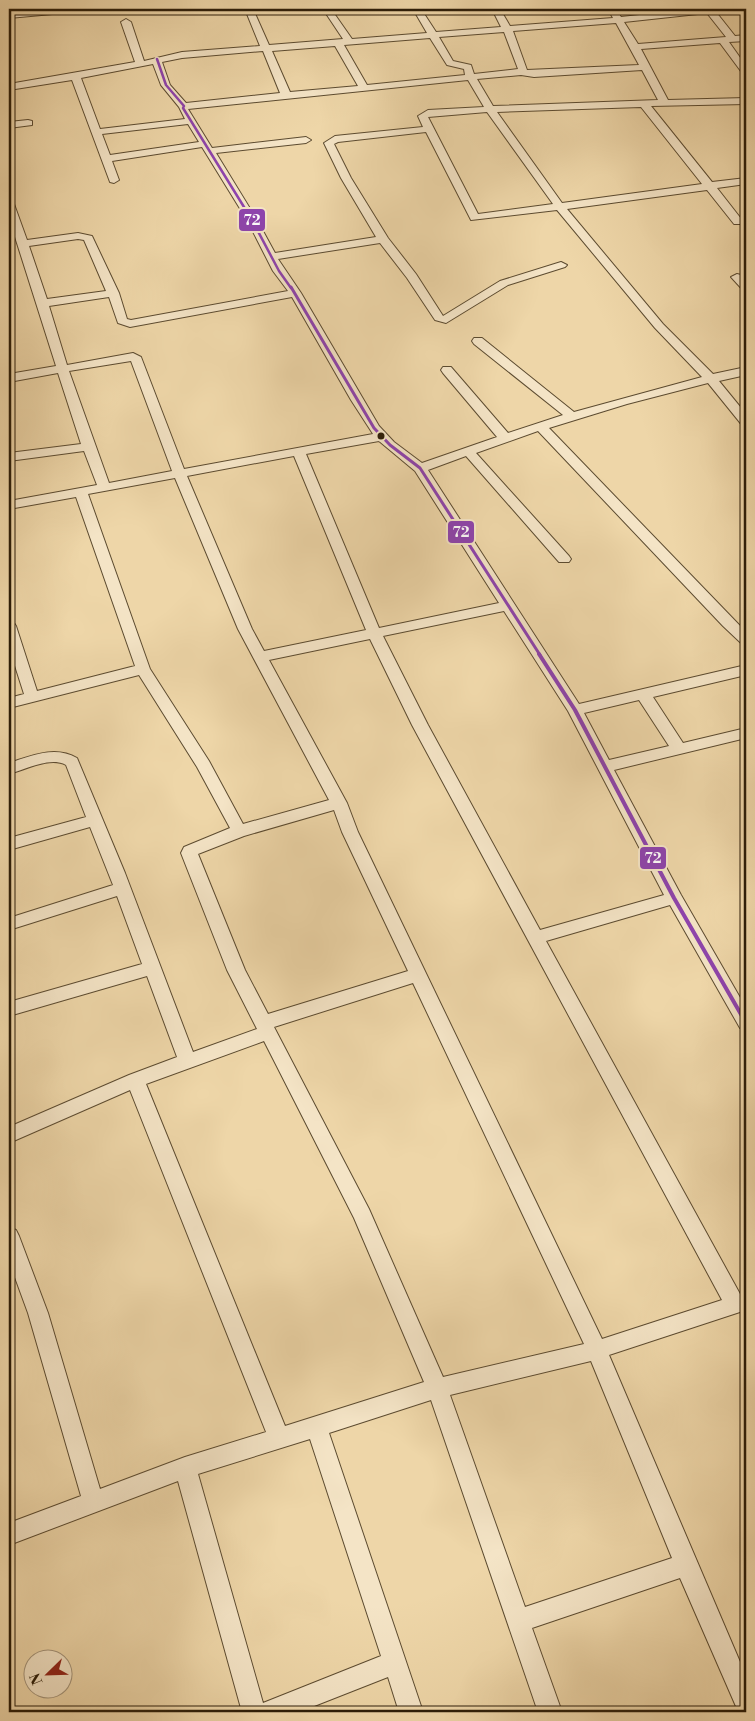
<svg xmlns="http://www.w3.org/2000/svg" width="755" height="1721" font-family="'Libre Bodoni',serif">
<style>
.lines{fill:none;stroke-linecap:round;stroke-linejoin:round}
.street-casing{stroke:#5c4b30;stroke-width:2}
.street{fill:#f4e4c6;fill-rule:evenodd}
.bus-1-far2-casing{stroke:#f4e4c6;stroke-width:5}
.bus-1-far1-casing{stroke:#f4e4c6;stroke-width:6}
.bus-1-casing{stroke:#f4e4c6;stroke-width:8}
.bus-1-far2{stroke:#8e44ad;stroke-width:2.5}
.bus-1-far1{stroke:#8e44ad;stroke-width:3}
.bus-1{stroke:#8e44ad;stroke-width:4}
.bus-dot{fill:#2c1d08;stroke:#f4e4c6;stroke-width:2}
.line-badge{stroke:#f4e4c6;stroke-width:2}
.badge-label{font-size:14px;text-anchor:middle;font-weight:bold;fill:#fff}
</style>
<rect width="100%" height="100%" fill="#eed6a8"/>
<filter id="stains"><feTurbulence type="fractalNoise" baseFrequency=".004" numOctaves="4"/><feColorMatrix values="0 0 0 0 .2 0 0 0 0 .09 0 0 0 0 .02 0 0 0 .5 -.17"/></filter>
<radialGradient id="worn" r=".72"><stop offset=".6" stop-color="#630" stop-opacity="0"/><stop offset="1" stop-color="#630" stop-opacity=".3"/></radialGradient>
<g class="lines">
<defs>
<path id="street" d="M47,9H78L74,12L9,18V12Z
M245,9H253L269,45L343,39L323,9H331L352,39L427,33L413,9H421L436,32L501,27L492,9H500L510,26L613,18L608,9H616L621,17L694,9H720L716,12L735,36L746,35V41L729,42L746,66V75L743,74L720,43L641,49L668,100L746,98V104L651,106L712,182L746,178V184L717,188L742,220L743,222L742,224H734L707,190L567,209L663,324L713,374L746,367V375L719,381L746,414V426L742,425L708,383L627,404L549,428L746,632V645L741,643L723,626L538,431L476,453L569,556L571,559L569,562H559L466,456L428,470L579,704L746,665V675L653,697L683,743L746,728V738L614,770L681,895L746,1008V1030L740,1028L670,905L546,941L740,1294L746,1292V1310L609,1355L746,1676V1712L738,1711L680,1578L532,1628L562,1712H538L431,1400L329,1433L423,1712H399L388,1677L299,1712H242L178,1481L9,1545V1523L81,1496L28,1313L9,1261V1227L16,1230L19,1236L48,1313L100,1489L185,1457L266,1432L130,1090L9,1143V1127L129,1075L177,1057L147,976L9,1016V1002L142,964L117,896L9,930V918L113,885L90,827L9,850V838L86,817L66,765C50,756 25,770 9,774V763C31,756 55,745 77,758L125,873L193,1052L257,1029L227,970L181,853L184,847L230,828L197,767L139,675L9,708V698L24,694L9,647V621L14,623L16,626L37,691L135,666L76,497L9,509V501L97,485L84,451L9,461V453L81,444L58,373L9,382V374L56,366L9,218V201L14,204L27,240L78,233L92,236L119,293L127,319L131,320L288,291L273,271L247,220L202,147L112,161L119,180L114,183L110,182L72,80L9,90V84L135,62L121,22L126,19L131,22L144,61L182,52L260,46ZM707,13L726,37L638,44L624,22ZM616,23L639,65L527,70L513,31ZM504,32L518,69L474,74L471,65L453,61L439,37ZM430,38L447,65L464,69L465,75L367,85L344,45ZM335,46L358,86L290,92L272,51ZM263,51L280,93L186,103L170,85L162,62L182,58ZM153,64L161,85L179,107L185,119L100,129L81,78ZM642,70L658,100L493,106L477,79L521,75L534,77ZM468,80L484,107L428,110L418,116L423,127L335,136L324,143L341,178L376,237L275,253L257,220L216,153L306,143L311,140L306,137L212,148L188,109ZM641,107L702,184L562,203L497,112ZM487,112L553,204L478,214L428,117ZM188,124L199,142L110,155L102,134ZM426,132L471,220L557,210L655,328L702,377L574,412L482,338H474L472,341L474,344L563,415L508,433L451,367H443L441,370L443,373L497,437L422,463L394,442L379,426L301,293L278,259L380,243L407,278L435,320L446,323L508,285L565,267L567,265L561,262L500,281L443,316L416,274L388,238L351,178L334,144L338,142ZM78,239L84,240L106,291L47,299L29,246ZM109,297L118,323L130,327L292,297L351,400L373,434L184,469L141,357L133,353L67,365L49,306ZM131,361L172,471L109,483L69,371ZM379,441L415,471L499,603L379,628L306,454ZM294,456L366,630L264,651L252,629L187,476ZM175,478L238,629L329,800L243,824L209,761L150,669L88,494ZM504,611L568,711L664,895L540,930L428,725L383,636ZM370,639L412,725L722,1300L602,1339L358,832L347,803L269,660ZM639,700L669,746L609,760L584,713ZM334,810L342,832L408,971L268,1014L245,970L198,854L244,836ZM413,983L584,1344L443,1377L369,1209L274,1027ZM264,1041L354,1218L424,1382L285,1426L146,1084ZM591,1361L672,1558L525,1607L450,1395ZM310,1439L381,1656L263,1703L198,1474Z
M28,120L32,121V125L9,128V122Z
M737,274L741,275L746,280V290L742,289L731,277Z"/>
</defs>
<use href="#street" class="street-casing"/>
<use href="#street" class="street"/>
<defs>
<path id="bus-1-far2" d="M157,59L166,85L184,106L183,108L252,220L279,271L291,288"/>
<path id="bus-1-far1" d="M291,287L374,428L390,445L420,468L540,655"/>
<path id="bus-1" d="M539,654L575,710L674,898L746,1023"/>
</defs>
<use href="#bus-1-far2" class="bus-1-far2-casing"/>
<use href="#bus-1-far1" class="bus-1-far1-casing"/>
<use href="#bus-1" class="bus-1-casing"/>
<use href="#bus-1-far2" class="bus-1-far2"/>
<use href="#bus-1-far1" class="bus-1-far1"/>
<use href="#bus-1" class="bus-1"/>
</g>
<circle class="bus-dot" cx="381" cy="436" r="4.5"/>
<g class="line-badge">
<rect x="238" y="208" width="28" height="24" rx="5" fill="#8e44ad"/>
<rect x="447" y="520" width="28" height="24" rx="5" fill="#8e44ad"/>
<rect x="639" y="846" width="28" height="24" rx="5" fill="#8e44ad"/>
</g>
<g class="badge-label">
<text x="252" y="225">72</text>
<text x="461" y="537">72</text>
<text x="653" y="863">72</text>
</g>
<rect width="755" height="1721" fill="none" stroke="#eed6a8" stroke-width="30"/>
<rect x="10" y="10" width="735" height="1701" fill="none" stroke="#2c1d08" stroke-width="2.5"/>
<rect x="15" y="15" width="725" height="1691" fill="none" stroke="#2c1d08"/>
<g transform="translate(48 1674) rotate(247)"><circle r="24" fill="#f4e4c6" stroke="#a4947a"/>
<path d="M0-4L9 19L0 12L-9 19Z" fill="#8f2418"/>
<text y="-8" font-size="14" font-weight="bold" text-anchor="middle" fill="#2c1d08">N</text>
</g>
<rect width="100%" height="100%" filter="url(#stains)"/>
<rect width="100%" height="100%" fill="url(#worn)"/>
</svg>
